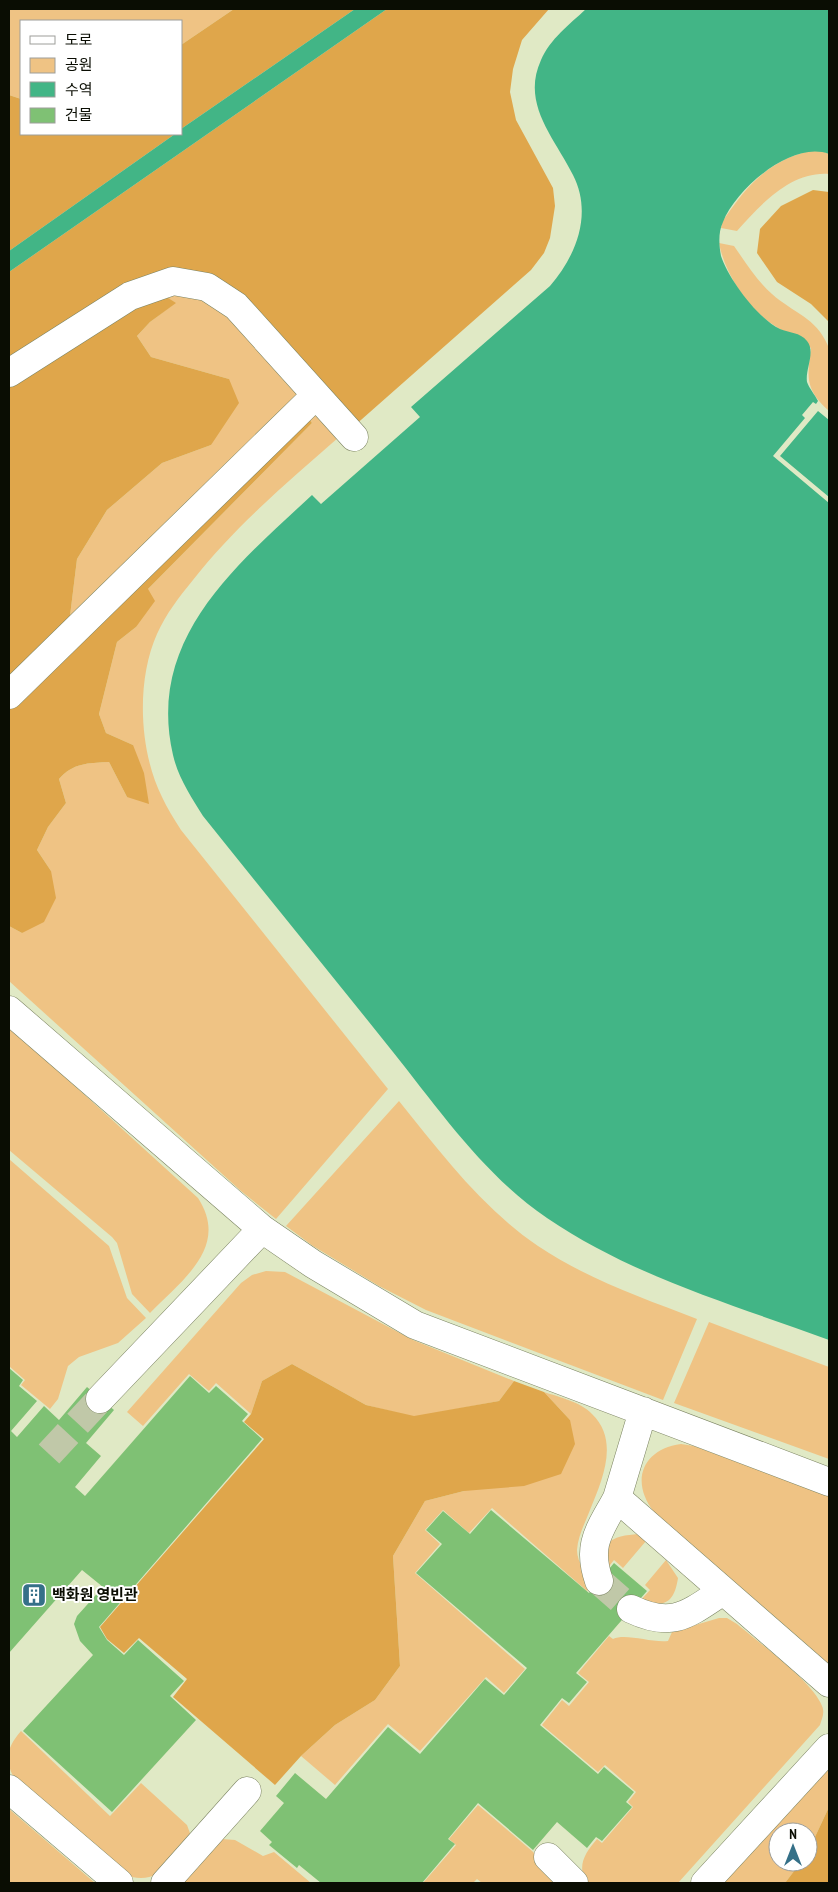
<svg xmlns="http://www.w3.org/2000/svg" width="838" height="1892" font-family="'PT Sans Narrow','Noto Sans KR',sans-serif">
<style>
.green{fill:#efc384}
.forest{fill:#dfa64b}
.water{fill:#42b586}
.building{fill:#7fc174}
.lines{fill:none;stroke-linecap:round;stroke-linejoin:round}
.minor-tunnel{stroke:#c0c8a8;stroke-width:28;stroke-dasharray:28 14;stroke-linecap:butt}
.minor-casing{stroke:#7c8463;stroke-width:29}
.minor{stroke:#fff;stroke-width:28}
.labels{text-anchor:middle;stroke-width:4;stroke-linejoin:round;paint-order:stroke}
.poi-label{font-size:15px;font-weight:bold;fill:#0a0d03;stroke:#fff;text-anchor:start}
</style>
<rect width="100%" height="100%" fill="#e0e9c5"/>
<path class="green" d="M9,9H234L181,45V21H21V99L9,95Z
M818,149L829,154V174C791,171 760,205 737,231L721,228L722,222C748,184 770,158 818,149Z
M719,243L734,246C746,263 757,281 772,294C793,313 816,317 828,346C833,355 829,398 829,411C805,389 807,378 811,348C800,340 789,334 778,328C749,311 725,275 719,243Z
M162,294H206L297,388L296,399L69,624L77,559L107,510L162,463L211,445L229,379L151,357L137,336L150,322L175,303Z
M316,410L339,437C288,482 235,526 193,580C179,597 166,614 157,634C136,681 139,751 162,797C167,808 174,819 181,830L388,1089L276,1219L241,1191L9,981V926L22,933L51,871L37,850L48,827L66,803L59,779C73,763 88,763 109,762L127,797L133,745L106,733L99,714L117,642L136,627L148,589L312,423L307,416Z
M9,1026L198,1198C230,1247 182,1280 150,1313L132,1294L117,1243L112,1237L9,1150Z
M399,1101C441,1153 482,1208 538,1246C587,1279 643,1298 697,1319L663,1400L426,1310L379,1286L313,1246L286,1226Z
M9,1159L109,1246L127,1298L146,1318L118,1343L79,1357L68,1366L58,1399L50,1409L21,1385L25,1380L9,1366Z
M266,1271L285,1272L413,1340L514,1381L499,1401L414,1417L366,1405L292,1364L262,1381L251,1414L216,1383L209,1391L189,1374L143,1426L127,1412L241,1283L252,1275Z
M709,1322L829,1367V1459L674,1403Z
M544,1392C559,1397 581,1402 592,1414C620,1441 602,1480 590,1510C585,1523 578,1536 577,1550C577,1563 587,1574 593,1584L587,1591L492,1508L469,1533L443,1510L425,1530L440,1544L415,1573L525,1669L504,1693L486,1677L420,1751L388,1724L335,1785L301,1756L335,1725L375,1700L400,1666L393,1556L425,1501L464,1491L570,1420Z
M681,1444L694,1446L829,1496V1664L654,1512C630,1482 642,1449 681,1444Z
M638,1534L646,1541L623,1568L614,1560L606,1570L605,1545C615,1536 626,1535 638,1534Z
M666,1560L678,1578C674,1605 663,1607 639,1602L650,1590L645,1585Z
M719,1618H727L737,1624C758,1642 813,1682 822,1706C825,1713 822,1718 820,1725L678,1883H586C577,1865 585,1853 597,1839L602,1843L633,1807L628,1802L636,1792L605,1765L598,1772L542,1725L562,1700L569,1706L589,1682L578,1673L609,1636L613,1639C626,1633 651,1643 668,1641L672,1632Z
M21,1731L110,1816L141,1783L187,1825L191,1836C174,1856 162,1884 132,1877L13,1776C4,1758 8,1746 21,1731Z
M829,1767V1807L808,1852V1832H778V1862H801L785,1883H723Z
M478,1805L532,1851L565,1883H482L477,1879L473,1883H423L456,1845L449,1839Z
M9,1809L95,1883H9Z
M222,1839L235,1840L263,1856L274,1852L311,1883H180Z"/>
<path class="forest" d="M234,9H355L181,129V45Z
M387,9H549L522,40L513,69L510,92L516,120L553,188L555,206L550,238L544,253L531,270L353,427L198,275L9,364V272Z
M9,95L21,99V134H175L9,251Z
M813,190L829,192V322L811,304L777,282L757,253L760,229L781,206Z
M162,294L176,303L150,322L137,336L151,357L229,379L239,403L211,445L162,463L107,510L77,559L69,624L9,682V383L134,302Z
M307,416L312,423L148,589L155,601L136,627L117,642L99,714L106,733L133,745L144,773L149,804L127,797L109,762C88,763 73,763 59,779L66,803L48,827L37,850L51,871L56,898L44,922L22,933L9,926V705Z
M292,1364L366,1405L414,1416L499,1401L514,1381L544,1392L570,1420L575,1444L561,1474L524,1486L464,1491L425,1501L393,1556L400,1666L375,1700L335,1725L301,1756L275,1785L173,1697L187,1679L139,1638L124,1653L107,1639L100,1627L264,1439L244,1422L251,1414L262,1381Z
M829,1807V1883H785L801,1862H808V1852Z"/>
<path class="water" d="M355,9H387L9,272V251L175,134H181V129Z
M586,9H829V154C792,140 736,189 723,222C718,232 719,246 721,256C728,278 758,319 780,329C789,333 800,332 807,341C816,352 805,369 807,382C809,388 815,395 818,401L816,404L813,402L802,415L805,418L773,456L829,503V1340C734,1305 632,1276 547,1218C485,1176 440,1111 393,1052C330,973 266,895 203,816C191,797 178,777 173,755C146,638 237,565 312,495L321,504L420,417L411,407L550,286C576,256 593,214 573,175C554,137 521,104 541,60C550,39 570,24 586,9Z
M818,411L829,420V497L780,456Z"/>
<path class="building" d="M9,1368L23,1380L19,1386L37,1401L11,1431L17,1437L44,1406L59,1420L87,1387L114,1410L86,1443L101,1456L75,1487L85,1496L190,1376L209,1393L216,1386L248,1414L242,1421L262,1439L99,1627L107,1640L124,1655L138,1640L184,1681L170,1696L196,1720L112,1812L23,1731L93,1655L80,1641L74,1624L77,1616L103,1587L82,1570L9,1653Z
M491,1510L589,1593L614,1563L647,1591L576,1673L587,1682L569,1703L562,1698L540,1725L598,1774L604,1767L634,1792L626,1802L632,1807L602,1841L596,1837L587,1848L557,1822L533,1850L478,1803L448,1839L455,1844L422,1883H321L299,1865L297,1868L269,1845L272,1842L260,1831L284,1803L276,1796L295,1773L326,1799L388,1727L420,1754L485,1679L504,1695L527,1668L416,1573L442,1544L426,1530L443,1511L470,1534Z"/>
<g class="lines">
<path class="minor-tunnel" d="M49,1454L100,1399
M599,1581L631,1609"/>
<defs>
<path id="minor" d="M9,373L130,296L173,281L207,287L236,306L354,437
M9,695L315,396
M9,1010L262,1229L313,1264L415,1325L829,1482
M100,1399L262,1229
M643,1411L617,1498L829,1683
M599,1581C586,1544 600,1530 617,1498
M631,1609C673,1629 688,1614 723,1591
M9,1789L119,1883
M548,1857L574,1883
M165,1883L247,1791
M705,1883L829,1748"/>
</defs>
<use href="#minor" class="minor-casing"/>
<use href="#minor" class="minor"/>
</g>
<defs>
<symbol id="building-square" viewBox="-11 -11 22 22"><rect x="-9" y="-9" width="18" height="18" rx="4" fill="#357088" stroke="#fff"/><path d="M-4-6H4V6H1V3H-1V6H-4ZM-2.5-4.3h1.7v1.8h-1.7ZM.8-4.3h1.7v1.8H.8ZM-2.5-1h1.7V.8h-1.7ZM.8-1h1.7V.8H.8Z" fill="#fff"/></symbol>
</defs>
<g fill-rule="evenodd">
<use href="#building-square" x="20" y="1581" width="28" height="28"/>
</g>
<g class="labels">
<g class="poi-label">
<text x="52" y="1600">백화원 영빈관</text>
</g>
</g>
<rect width="838" height="1892" fill="none" stroke="#0a0d03" stroke-width="20"/>
<rect x="20" y="20" width="162" height="115" fill="#ffffff" stroke="#9d9e9a"/>
<rect x="30" y="36" width="25" height="8" fill="#ffffff" stroke="#9d9e9a"/>
<text x="65" y="45" font-size="15" fill="#0a0d03">도로</text>
<rect x="30" y="58" width="25" height="15" fill="#efc384" stroke="#9d9e9a"/>
<text x="65" y="70" font-size="15" fill="#0a0d03">공원</text>
<rect x="30" y="82" width="25" height="15" fill="#42b586" stroke="#9d9e9a"/>
<text x="65" y="95" font-size="15" fill="#0a0d03">수역</text>
<rect x="30" y="108" width="25" height="15" fill="#7fc174" stroke="#9d9e9a"/>
<text x="65" y="120" font-size="15" fill="#0a0d03">건물</text>
<g transform="translate(793 1847)"><circle r="24" fill="#ffffff" stroke="#9d9e9a"/>
<path d="M0-4L9 19L0 12L-9 19Z" fill="#357088"/>
<text y="-8" font-size="14" font-weight="bold" text-anchor="middle" fill="#0a0d03">N</text>
</g>
</svg>
